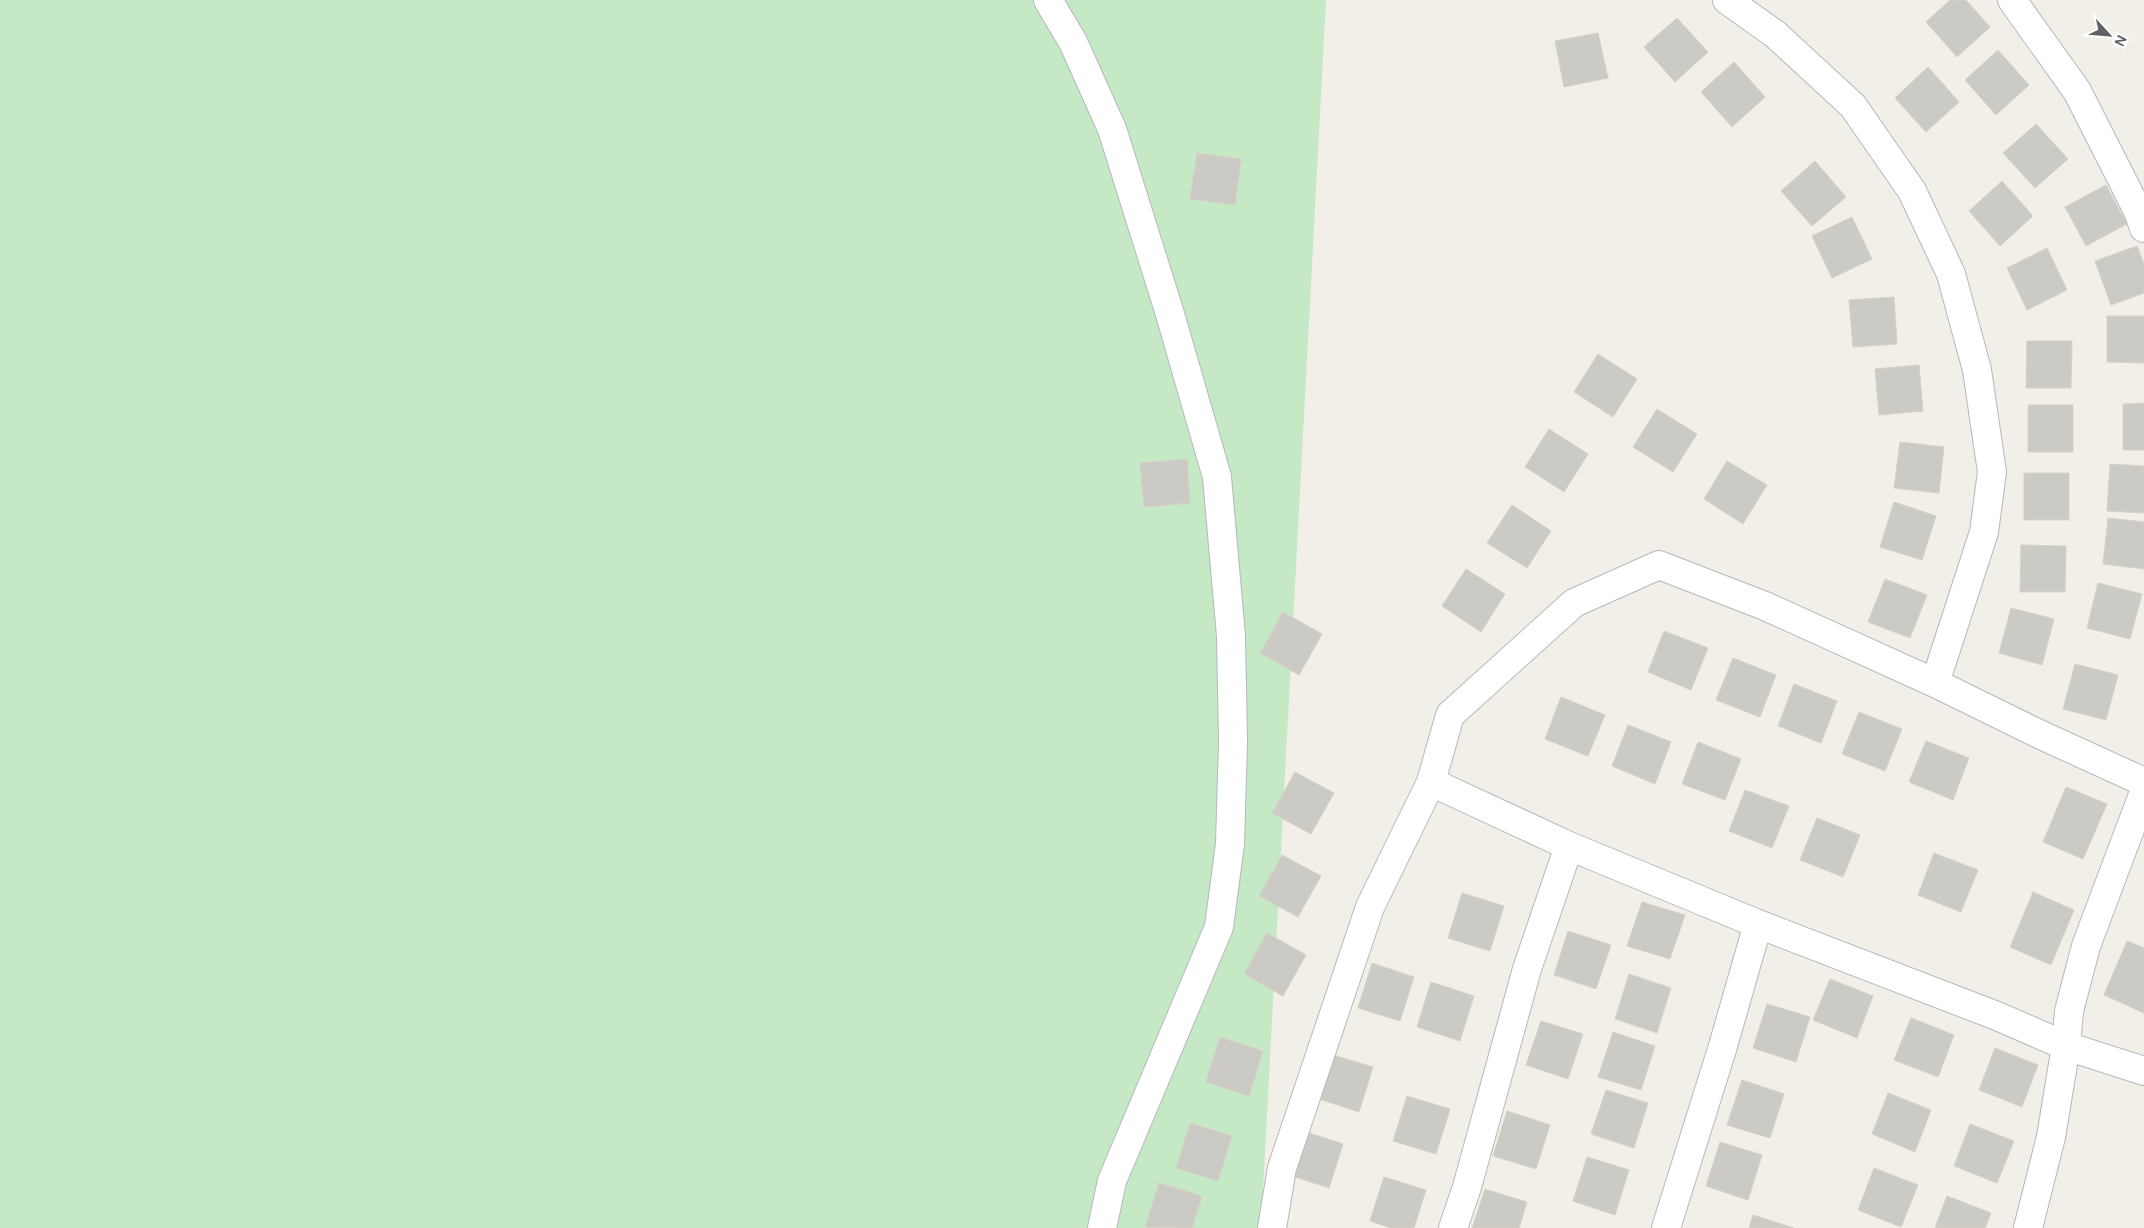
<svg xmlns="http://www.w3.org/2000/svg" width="2144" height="1228" font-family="'DM Sans',sans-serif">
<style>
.green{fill:#c5e8c5}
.building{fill:#cccac5;stroke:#d6d1c6}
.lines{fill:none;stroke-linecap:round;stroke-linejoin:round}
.minor-casing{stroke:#b5b8bc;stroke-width:30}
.minor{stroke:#fff;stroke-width:28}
</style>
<rect width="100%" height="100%" fill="#f1efe8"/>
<path class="green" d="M0,0H1326L1261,1228H0Z"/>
<path class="building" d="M1950,0H1966L1990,27L1957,57L1926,22Z
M1677,18L1708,52L1675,82L1644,47Z
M1598,33L1608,78L1564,87L1555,41Z
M1998,50L2029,85L1996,115L1965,80Z
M1734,62L1765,97L1732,127L1701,92Z
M1928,67L1959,102L1926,132L1895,98Z
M2036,124L2068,159L2035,188L2003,153Z
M1197,153L1241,159L1235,205L1190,199Z
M1815,161L1846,197L1812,226L1781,191Z
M2002,181L2033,216L2000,246L1969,211Z
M2106,185L2127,224L2086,246L2065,207Z
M1852,217L1872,259L1832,278L1812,236Z
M2137,246L2144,264V293L2111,305L2095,261Z
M2047,248L2067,290L2027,310L2007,268Z
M1894,297L1897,344L1853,347L1849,300Z
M2107,316H2144V363L2107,362Z
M2027,341H2072L2071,388H2026Z
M1598,354L1637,379L1613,417L1574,392Z
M1919,365L1923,411L1879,415L1875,369Z
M2144,403V450H2123V404Z
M2028,405H2073V452H2028Z
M1657,409L1697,434L1673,472L1633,447Z
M1549,429L1588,454L1564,492L1525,467Z
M1900,442L1944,447L1939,493L1894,488Z
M1187,459L1190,503L1144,507L1140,463Z
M1727,461L1767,485L1743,524L1704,499Z
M2110,464L2144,466V513L2107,511Z
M2024,473H2069V520H2024Z
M1894,502L1936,516L1922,560L1880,547Z
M1512,505L1551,531L1527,568L1487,543Z
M2108,518L2144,522V569L2103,564Z
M2021,545L2066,546L2065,592H2020Z
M1466,569L1505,594L1481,632L1442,606Z
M1885,579L1927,595L1910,638L1868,622Z
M2098,583L2142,594L2130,639L2087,628Z
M2011,608L2054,619L2042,665L1999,653Z
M1283,612L1322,634L1299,675L1260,653Z
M1664,631L1708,648L1691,690L1648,672Z
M1733,658L1776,675L1760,717L1716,700Z
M2075,664L2118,675L2106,720L2063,709Z
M1794,684L1837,701L1821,743L1778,726Z
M1561,697L1605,715L1588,756L1545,739Z
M1859,712L1902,729L1885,771L1842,754Z
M1628,725L1671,742L1655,784L1612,766Z
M1926,741L1969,758L1953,800L1909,782Z
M1698,742L1741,759L1725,800L1682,784Z
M1295,772L1334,793L1311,834L1272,813Z
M2066,787L2107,804L2083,859L2043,842Z
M1745,790L1789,806L1772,848L1729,831Z
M1817,818L1860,835L1843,877L1800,860Z
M1934,853L1978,870L1961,912L1918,895Z
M1282,855L1321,876L1298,917L1259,896Z
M2033,892L2074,910L2051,965L2010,947Z
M1462,893L1504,906L1490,951L1448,938Z
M1642,902L1685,915L1670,959L1627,946Z
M1568,931L1611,945L1596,989L1554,975Z
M1267,933L1306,955L1283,996L1244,974Z
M2127,941L2144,948V1013L2104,995Z
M1372,963L1414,977L1400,1021L1358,1008Z
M1629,974L1671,988L1657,1033L1615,1019Z
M1830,979L1873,996L1857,1038L1813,1020Z
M1431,982L1474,996L1460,1041L1417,1027Z
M1767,1004L1810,1017L1796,1062L1753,1048Z
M1911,1018L1954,1035L1938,1077L1894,1060Z
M1541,1021L1583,1034L1568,1079L1526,1065Z
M1613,1032L1655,1046L1641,1090L1598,1077Z
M1220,1037L1263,1051L1249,1096L1206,1082Z
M1995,1048L2038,1065L2022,1107L1979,1090Z
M1330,1054L1373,1067L1359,1112L1316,1098Z
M1742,1080L1784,1094L1770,1138L1727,1125Z
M1606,1090L1648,1103L1634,1148L1591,1134Z
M1888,1093L1931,1110L1915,1152L1872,1134Z
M1407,1096L1450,1109L1436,1154L1393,1141Z
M1507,1111L1550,1125L1536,1169L1493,1156Z
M1190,1123L1232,1136L1218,1181L1176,1168Z
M1970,1124L2014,1141L1997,1183L1954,1166Z
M1300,1130L1343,1144L1329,1188L1286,1174Z
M1720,1142L1762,1155L1748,1200L1706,1186Z
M1587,1157L1629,1170L1615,1215L1573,1201Z
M1874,1168L1918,1185L1901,1227L1858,1210Z
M1384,1177L1426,1190L1414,1228H1391L1370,1221Z
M1159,1183L1202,1196L1192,1228L1145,1227Z
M1485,1189L1527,1202L1519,1228H1472Z
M1947,1196L1991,1213L1985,1228H1935Z
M1753,1215L1794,1228H1749Z"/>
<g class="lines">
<defs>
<path id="minor" d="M1048,0L1073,42L1112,129L1170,314L1217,477L1231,636L1233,742L1230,844L1219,927L1112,1181L1102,1228
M1727,0L1775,34L1853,106L1912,191L1951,274L1977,370L1992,472L1984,532L1935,683
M2012,0L2077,91L2138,211L2144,228
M1431,782L1569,846L1758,924L1997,1016L2066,1046L2144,1071
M1272,1228L1282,1168L1370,907L1431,782L1450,715L1574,603L1659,565L1765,606L1935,683L2039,734L2144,782
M1453,1228L1467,1187L1527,969L1569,846
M1666,1228L1723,1046L1758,924
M2028,1228L2051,1137L2066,1046L2069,1011L2086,946L2144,792"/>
</defs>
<use href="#minor" class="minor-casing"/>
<use href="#minor" class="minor"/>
</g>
<g transform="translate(2109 35) rotate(116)" stroke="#ffffff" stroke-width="4" paint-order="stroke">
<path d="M0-4L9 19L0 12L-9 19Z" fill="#5f6368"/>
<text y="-8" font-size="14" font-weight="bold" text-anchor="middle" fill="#5f6368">N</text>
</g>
</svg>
